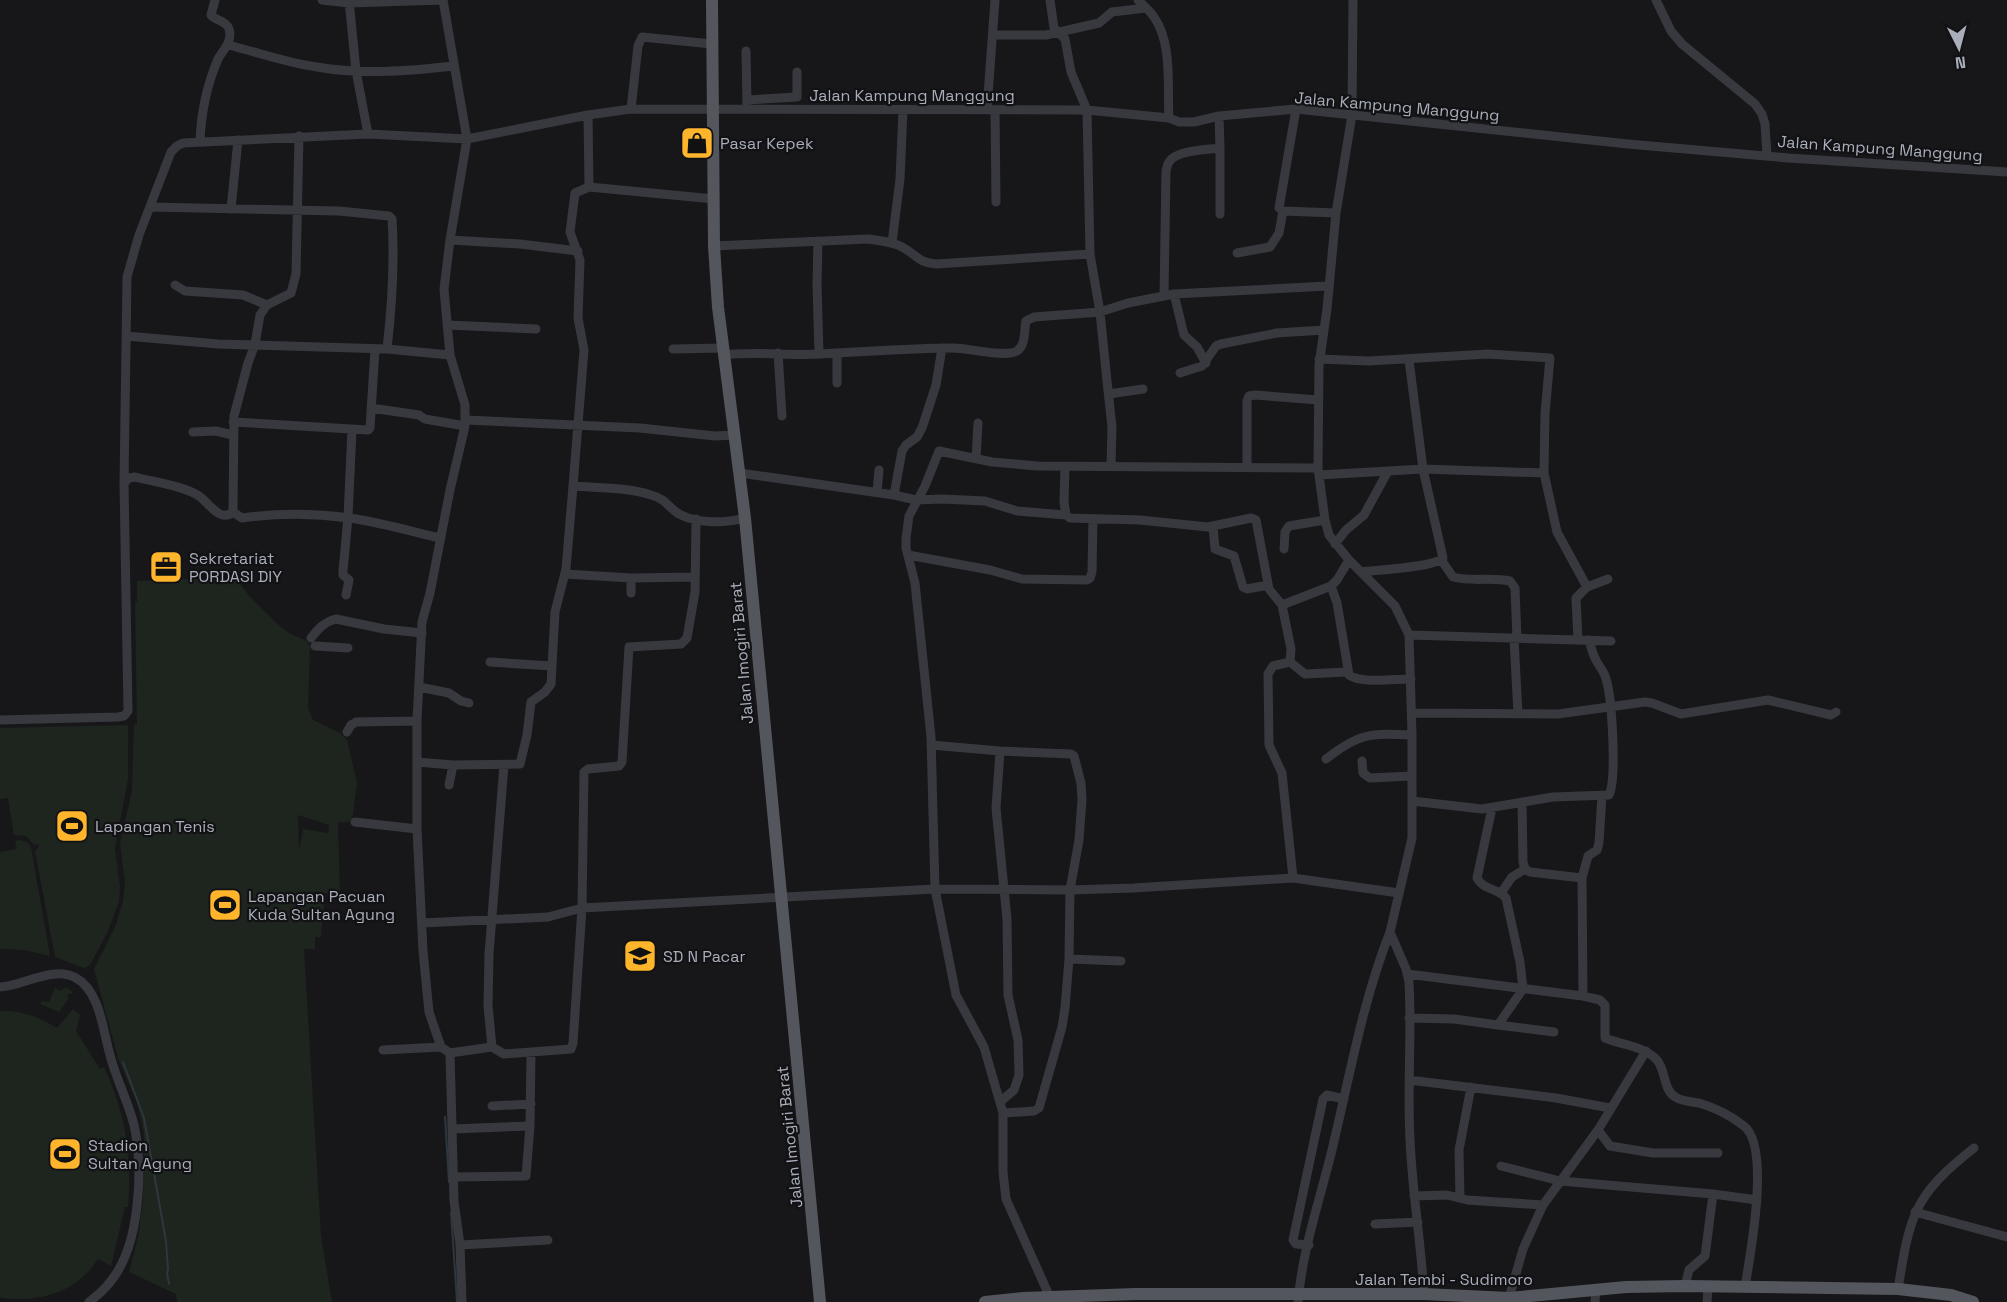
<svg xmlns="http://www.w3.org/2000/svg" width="2007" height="1302" font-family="'Space Grotesk',sans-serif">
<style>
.green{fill:#1d251e;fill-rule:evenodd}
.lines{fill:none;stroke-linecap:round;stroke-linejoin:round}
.stream{stroke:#2c373f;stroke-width:2}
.minor{stroke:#38393f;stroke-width:9}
.major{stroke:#54565e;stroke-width:12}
.labels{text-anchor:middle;stroke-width:4.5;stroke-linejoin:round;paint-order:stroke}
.street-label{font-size:16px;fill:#a9aeba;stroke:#121215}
.poi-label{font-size:16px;fill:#a9aeba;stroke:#121215;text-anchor:start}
</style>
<rect width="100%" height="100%" fill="#17171a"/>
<path class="green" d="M229,571H237C238,574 237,577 238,580C242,591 280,628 291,634C299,639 305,637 310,646L308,708L313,720L340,733L347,740L357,783L352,821L338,823L340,892L339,895L325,893L321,937H315V949H304L321,1236L332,1302H177L176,1294L129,1272L138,1237L143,1201L144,1133L138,1106L118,1058L94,969L116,925L123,901L125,882L120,843L132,791L134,725L137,724L135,602H137V581L217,578L233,582L229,577ZM298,815L329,825L328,833L303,829L299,851Z
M128,725V779L115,848L120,887L119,902L107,933L90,965L84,968L55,957L35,851L39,847V844L34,845L26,836L14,835L8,798L0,799V728Z
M20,840L27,842L31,847L50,956L24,950L0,949V852L17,849L15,841Z
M66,987L73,992L72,994L69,993L67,997L69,998L59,1012L40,1004L42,1001L49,1002L55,988L61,991Z
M73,1009L80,1015L76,1031L100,1069L104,1067C126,1115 132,1155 128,1207H125L111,1266L98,1259C76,1293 41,1302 2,1298L0,1297V1011C20,1010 40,1017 57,1028Z"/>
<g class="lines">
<path class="stream" d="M123,1062L144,1118L166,1241L168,1269L167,1273L169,1284
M445,1117L449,1182
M154,1170H165
M451,1212L457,1302"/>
<path class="minor" d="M322,0L349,3L443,0
M349,0L356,71L368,134
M443,0L467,139L450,240L444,289L450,355L465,405V426L450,490L430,593L422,622L417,721V829L423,951L429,1012L441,1047L450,1053L454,1201L460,1245L462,1302
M1050,0L1054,28L1065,39L1071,72L1087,110L1090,254L1100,312L1107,381L1112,427L1111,466
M1138,0C1143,5 1150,11 1154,17C1173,44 1167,87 1169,118
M1353,0L1352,115L1336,213L1327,309L1319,365L1318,468L1325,520L1329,535L1349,560L1395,606L1409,635L1412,735V838L1390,932L1406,969L1409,982C1412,1034 1407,1087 1410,1139C1412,1191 1421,1242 1424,1294
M1656,0L1671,31L1682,44L1755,104L1762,114L1765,124L1767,156
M994,35H1046L1099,23L1112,12L1146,8
M228,45C257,52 287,63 317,67C362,75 409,71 454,66
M746,51L747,105
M747,100L797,97V72
M631,109L638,46L642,37L712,44
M987,109L995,0
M1296,109L1279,208L1283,211L1336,213
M995,110L996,202
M588,115L589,187
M200,142C201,112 206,87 218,59C223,50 233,41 229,29C227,21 216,21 211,15L215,0
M151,207L339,211L389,216L392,219C395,263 392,305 387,349
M231,209L238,140
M1220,214V148
M450,240L520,244L578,251
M818,241L817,283L819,354
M892,243L900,179L903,110
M714,246L868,239C879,241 891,241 902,247C916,254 918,263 936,264L1090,254
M1237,253L1270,247L1279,233L1283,211
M175,285L185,291L243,295L267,305
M1174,294L1184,335L1197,347L1206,363
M1164,296L1166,171C1167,168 1167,165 1169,162C1177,150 1207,150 1220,148L1219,116
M447,325L536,329
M126,336L218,344L387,349L450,355
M673,349L722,348
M778,353L782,416
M723,355C756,351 788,356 820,354C864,352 908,348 953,348C968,348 1006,358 1017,351C1026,345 1024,330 1026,321L1034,317L1100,312L1128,303L1174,294L1328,286
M1319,359L1369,361L1488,354L1550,358L1545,413L1544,473L1557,532L1587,587
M1180,373L1202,366L1216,346L1221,344L1277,333L1324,330
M837,383V353
M1109,394L1143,389
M371,408L419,415L425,419L465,426
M465,420L640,428L715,436L735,435
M233,422L368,430L370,428L375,349
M193,432L216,431L233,435
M976,459L978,423
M1065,467L1064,502L1066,515L1070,518L1140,520L1208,527L1251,518L1256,520L1269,589L1282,605L1291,649L1290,662L1273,666L1268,674L1269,745L1282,773L1293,878
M1247,467V401L1249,396L1255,395L1318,400
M740,473L894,495L916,500L942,499L985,501L1017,511L1066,515
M1319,475L1423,469L1544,473
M124,483L129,478L135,477C154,482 184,486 199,496C209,503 220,523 233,512L242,518C278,513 313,513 349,518C379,522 410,531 440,538
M573,486L584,350L578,318L580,260L570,232L575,193L589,187L714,199
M877,492L879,470
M894,495L902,451L906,445L917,437L922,428L936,385L942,348
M233,512L234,416L248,363L255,344L260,315L267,305L291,293L296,274L299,136
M1213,526L1215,549L1234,556L1243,587L1247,589L1268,585
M1335,544L1346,530L1364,515L1388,471
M1284,549L1285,532L1289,526L1325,520
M908,555L990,570L1022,579L1087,580L1090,578L1092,572L1093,519
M1442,561L1453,577C1472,582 1492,577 1510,581L1515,588L1517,639
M1361,572C1377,570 1435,567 1443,558L1423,469L1409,360
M565,574L631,578
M1331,586L1337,603L1349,675C1362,684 1395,679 1411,679
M631,593V578L695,577
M346,595L349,580L343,575V571L348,517L352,430
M1282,605L1331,586L1337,580L1349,560
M1409,635L1611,641
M311,638C318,629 324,622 336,619L384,629L422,633
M1514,639L1518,714
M1578,640L1576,598L1587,587L1608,579
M315,646L348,648
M490,662L552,666
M1290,662L1305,674L1347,672
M419,687L449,693L461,701L469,703
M1412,713L1558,714L1645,702L1652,703L1681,714L1768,700L1831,715L1836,712
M0,720L118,717L124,716L128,711L124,483L127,277L139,235L171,152L177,146L183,143L368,134L467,139L588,115L631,109L1087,110L1169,118L1179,122H1194L1219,116L1296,109L1628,144L1788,158L2007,172
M347,732L351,725L356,722L417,721
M931,745L1000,751L1071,754L1074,756L1081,783L1082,800L1079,840L1070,890L1069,959L1065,1008L1062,1027L1039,1108L1034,1111L1003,1113
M1000,751L996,808L1007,919L1008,995L1018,1040L1019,1075L1014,1090L1000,1102
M1326,759C1359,733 1371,733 1412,735
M1362,761L1363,773L1370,778L1412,776
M417,762L453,765L520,764L527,735L531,702L545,692L551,684L555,612L566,569L573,486C598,488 627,487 651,495C667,499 670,510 681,515C699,524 726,523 745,518
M449,785L453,765
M1412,801L1482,809L1553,797L1609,795C1617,779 1612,697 1606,679C1604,670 1598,666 1595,658C1592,653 1591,646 1589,640
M1522,802L1523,862L1525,869L1530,872L1582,878L1583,996
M355,822L417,829
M1582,878L1588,856L1597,850L1599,843L1602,796
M1501,893L1512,877L1525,869
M422,923L548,917L582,908L935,889L1070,890L1134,888L1293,878L1399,893
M1069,959L1121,961
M1407,974L1583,996L1600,1000L1605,1005V1038C1622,1045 1643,1046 1656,1059C1667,1070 1662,1091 1677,1098C1683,1101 1692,1102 1699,1103C1716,1108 1730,1115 1744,1126C1771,1147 1750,1255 1745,1287
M0,987C24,986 53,965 76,978C100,991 103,1031 110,1055C116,1079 128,1101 134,1125C143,1165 140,1232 119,1269C112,1282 101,1293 89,1302
M1409,1018L1454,1019L1498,1025L1523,989L1520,962L1506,898C1498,888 1483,890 1477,878L1492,808
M1498,1025L1554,1032
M492,1047L488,1006L489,954L504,765
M383,1050L441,1047
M450,1053L492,1047L504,1054L571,1049L573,1043L582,908L584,772L588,769L619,766L622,762L629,647L681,644L687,638L695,592L696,519
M1409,1080L1556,1098L1610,1108
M492,1106L531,1104
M452,1129L530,1126
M1598,1130L1610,1146L1653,1153H1718
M1501,1166L1560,1181L1713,1194L1757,1200
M453,1177L526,1176L530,1126L531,1053
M1414,1196L1447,1195L1467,1200L1543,1205
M1460,1198L1459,1150L1471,1087
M1915,1212L2007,1237
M1375,1224L1418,1222
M460,1245L548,1240
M1309,1245L1296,1244L1293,1240L1323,1099L1327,1095L1344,1099
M1685,1286L1689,1270L1705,1256L1713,1194
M1898,1289C1910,1215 1913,1196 1974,1148
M1509,1298L1523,1249L1543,1205L1598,1130L1646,1051
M1052,1302L1006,1199L1003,1172V1113L984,1047L956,995L935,889L931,737L915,583L906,548V538L909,516L925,486L939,451L992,462L1037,466L1318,468
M1298,1302C1302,1252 1319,1202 1331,1154C1349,1080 1362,1003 1390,932
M1595,1302L1596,1290
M1707,1302L1708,1287"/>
<path class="major" d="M712,0L714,246L718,307L745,518L820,1302
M985,1302L1023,1298L1135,1294H1424L1509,1298L1626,1287L1685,1286L1898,1289L1951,1295L1973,1302"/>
</g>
<defs>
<symbol id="shop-square" viewBox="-11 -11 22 22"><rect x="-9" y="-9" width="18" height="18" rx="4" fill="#feb52b" stroke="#121215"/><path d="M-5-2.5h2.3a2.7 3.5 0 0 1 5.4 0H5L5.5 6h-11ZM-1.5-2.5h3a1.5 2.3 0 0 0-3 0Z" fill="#111"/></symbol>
<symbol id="office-square" viewBox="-11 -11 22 22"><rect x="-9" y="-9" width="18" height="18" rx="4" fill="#feb52b" stroke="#121215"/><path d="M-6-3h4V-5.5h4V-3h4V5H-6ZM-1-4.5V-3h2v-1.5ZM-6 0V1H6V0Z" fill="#111"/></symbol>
<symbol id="stadium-square" viewBox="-11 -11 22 22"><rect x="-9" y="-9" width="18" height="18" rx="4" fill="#feb52b" stroke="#121215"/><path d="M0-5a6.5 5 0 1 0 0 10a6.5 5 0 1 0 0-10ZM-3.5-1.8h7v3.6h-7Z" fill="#111"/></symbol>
<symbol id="school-square" viewBox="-11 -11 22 22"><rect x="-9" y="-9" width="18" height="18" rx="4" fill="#feb52b" stroke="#121215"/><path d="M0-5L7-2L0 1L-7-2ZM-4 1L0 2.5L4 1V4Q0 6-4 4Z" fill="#111"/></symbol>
</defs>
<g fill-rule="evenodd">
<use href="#shop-square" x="678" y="124" width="38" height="38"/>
<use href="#office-square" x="147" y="548" width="38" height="38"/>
<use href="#stadium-square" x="53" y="807" width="38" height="38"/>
<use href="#stadium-square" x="206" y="886" width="38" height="38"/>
<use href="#school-square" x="621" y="937" width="38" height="38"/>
<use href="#stadium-square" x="46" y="1135" width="38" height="38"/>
</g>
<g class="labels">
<g class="street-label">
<text x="912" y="101">Jalan Kampung Manggung</text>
<text transform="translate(1397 106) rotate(5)" y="6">Jalan Kampung Manggung</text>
<text transform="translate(1880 148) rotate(4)" y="6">Jalan Kampung Manggung</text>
<text transform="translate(741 653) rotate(-95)" y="6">Jalan Imogiri Barat</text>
<text transform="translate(789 1137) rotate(-96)" y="6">Jalan Imogiri Barat</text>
<text x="1444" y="1285">Jalan Tembi - Sudimoro</text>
</g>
<g class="poi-label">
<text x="720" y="149">Pasar Kepek</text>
<text x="189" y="564">Sekretariat<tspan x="189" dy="18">PORDASI DIY</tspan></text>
<text x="95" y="832">Lapangan Tenis</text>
<text x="248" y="902">Lapangan Pacuan<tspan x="248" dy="18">Kuda Sultan Agung</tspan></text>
<text x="663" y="962">SD N Pacar</text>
<text x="88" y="1151">Stadion<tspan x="88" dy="18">Sultan Agung</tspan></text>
</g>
</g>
<g transform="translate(1959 48) rotate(174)" stroke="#121215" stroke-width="4.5" paint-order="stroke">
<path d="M0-4.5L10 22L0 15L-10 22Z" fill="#a9aeba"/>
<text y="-9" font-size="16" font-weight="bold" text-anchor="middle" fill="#a9aeba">N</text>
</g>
</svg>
